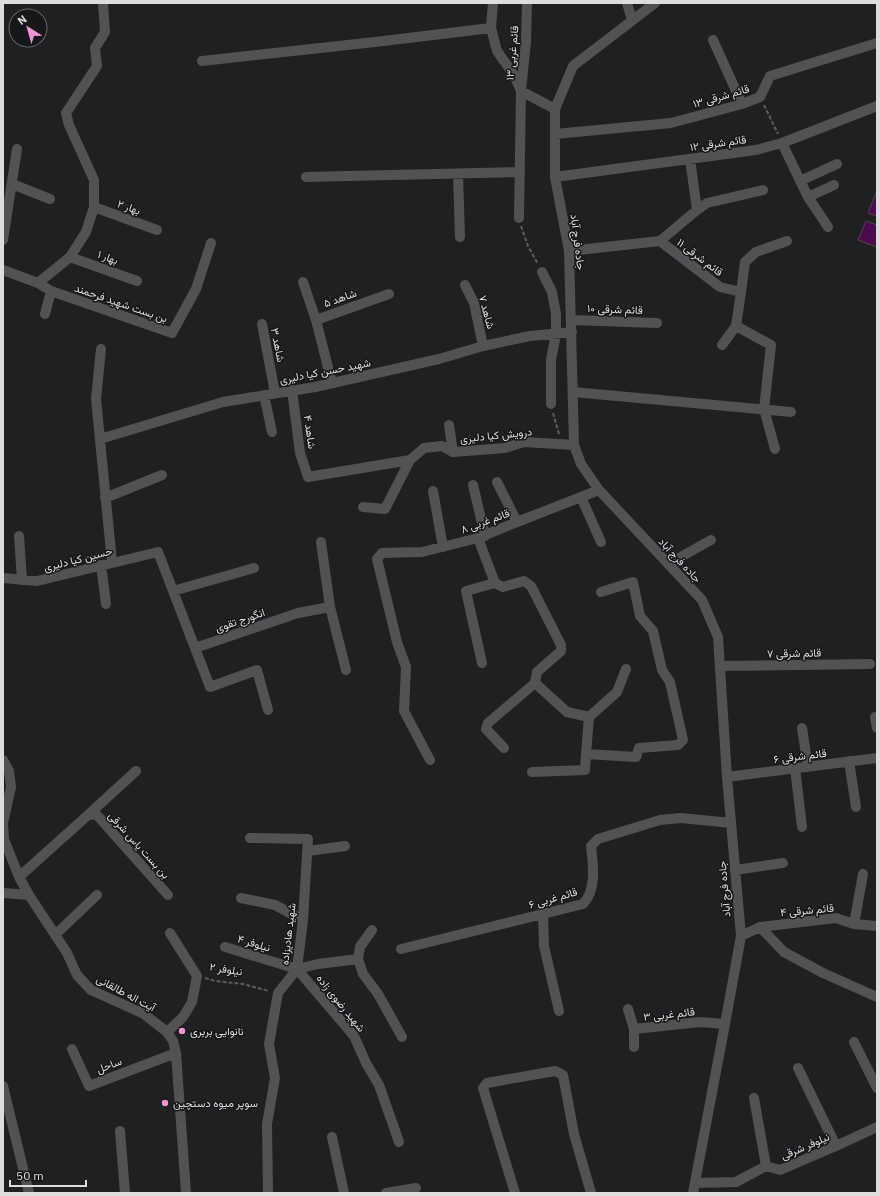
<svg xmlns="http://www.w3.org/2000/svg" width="880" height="1196" font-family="'IBM Plex Sans',Vazirmatn,sans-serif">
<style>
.building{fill:#4d0a4d;stroke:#4b494b}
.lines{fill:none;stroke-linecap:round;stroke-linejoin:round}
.path{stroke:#5c5d5e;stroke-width:2;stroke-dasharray:4 2;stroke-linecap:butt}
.minor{stroke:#515254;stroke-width:10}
.poi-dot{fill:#f491d4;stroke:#161719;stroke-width:1.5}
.labels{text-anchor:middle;stroke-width:3;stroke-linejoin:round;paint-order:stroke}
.street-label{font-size:11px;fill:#dcddde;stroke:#161719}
.poi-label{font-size:11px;fill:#dcddde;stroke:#161719;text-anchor:start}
</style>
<rect width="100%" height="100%" fill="#1f2022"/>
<path class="building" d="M876,193H877V216L868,213Z
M866,221L877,225V247L858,240Z"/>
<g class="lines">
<path class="path" d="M764,105L778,134
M521,226L528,246L538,264
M553,413L559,434
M205,978L215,981L243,984L269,991"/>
<path class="minor" d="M493,3L491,28L497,51L514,75L521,91L519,218
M527,3L526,42L521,91L555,109
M627,3L632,20
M655,3L573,66L555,109V177L569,251L574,445L581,464L599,490L702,600L718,637L727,777L741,936L725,1024L693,1193
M713,40L742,104
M202,61L375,42L491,28
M555,134L671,123L742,104L760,97L770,76L877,43
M782,143L808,197L828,227
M690,159L697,210
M458,174L460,237
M306,177L520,172
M555,177L756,150L782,143L877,106
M800,181L837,164
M12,184L50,199
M808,197L834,185
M94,207L157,230
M3,240L17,149
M660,241L697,210L707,203L763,190
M569,251L660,241L720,287L741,292L745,262L756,252L787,241
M70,257L137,281
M3,270L38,283L51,291L172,333L196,289L211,243
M542,272L552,292L556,314V334L551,360V404
M303,282L316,320
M38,283L70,257L86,232L94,207V180L69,125L66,113L97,66L95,48L105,32L103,3
M465,285L474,303L483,346
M741,292L736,326L771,345L764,409L775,449
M45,314L51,291
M572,320L657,323
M262,324L275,393
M722,345L736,326
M101,349L96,399L112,562
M332,383L316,320L389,294
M292,390L300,453L308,477L410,460L424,448L442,446L453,452L505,448L524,442L574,445
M573,392L791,412
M264,395L272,432
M449,425L453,452
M100,439L223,402L315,387L439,359L483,346L530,336L572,332
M497,482L517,522
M473,485L485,536
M433,491L443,547
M581,497L601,542
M105,498L162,475
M363,507L385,509L410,460
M19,536L22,580
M478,538L495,583L503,587L524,581L531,586L561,645V651L537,672L535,683L567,712L589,717
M668,564L711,540
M101,565L106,604
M3,578L37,581L158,552L195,648L298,613L330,607L321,542
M173,591L254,568
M601,592L633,582L640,616L653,631L662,670L670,682L683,740L678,745L639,748L636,757L586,754L589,717L617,692L626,669
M330,607L346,670
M195,648L210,687L257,670L268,710
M482,663L466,591L495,583
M720,666L870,664
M875,717L877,728
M802,728L808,767
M504,748L486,729L488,723L535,683
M3,760L9,771L11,787L3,823L4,839L19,877L29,895L67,953L77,975L91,990L144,1014L167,1032L173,1041L176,1053L186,1193
M430,760L404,711L406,667L397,642L377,559L382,553L422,552L478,538L517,522L599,490
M849,761L856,807
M795,768L802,827
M532,772L585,770L586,754
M727,777L877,758
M88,815L136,771
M250,838L308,839L303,920L297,969L278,993L269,1044L275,1078L267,1124L268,1193
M308,851L345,846
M735,870L783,863
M19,877L88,815L96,814L168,895
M3,893L29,895
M241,898L275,905L303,920
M543,914L544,946L559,1011
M854,924L863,874
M760,927L784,952L823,973L877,997
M372,930L360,947L358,959L363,974L378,994L402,1037
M55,935L97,895
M741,936L760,927L836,918L854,924L877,926
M225,947L297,969
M401,949L583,904C597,890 593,864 591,846L598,839L660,820L681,818L731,823
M297,969L354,1036L366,1063L379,1085L399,1142
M297,969L318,964L358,959
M628,1009L634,1029
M167,1032L183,1017L192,1002L197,976L170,933
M854,1042L877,1088
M634,1047V1029L700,1022L725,1024
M72,1049L89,1086L176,1053
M798,1068L836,1146
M3,1086L29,1193
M754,1098L766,1166
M120,1131L125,1193
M332,1137L344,1193
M695,1183L736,1182L766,1166L780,1170L836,1146L877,1127
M386,1193L416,1188
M515,1193L483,1088L487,1083L555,1071L563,1075L574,1134L591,1193"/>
</g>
<g class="poi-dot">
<circle cx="182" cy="1031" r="4"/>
<circle cx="165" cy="1103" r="4"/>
</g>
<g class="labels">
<g class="street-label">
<text transform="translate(512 53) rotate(-85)" y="4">قائم غربی ۱۳</text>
<text transform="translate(721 96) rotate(-16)" y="4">قائم شرقی ۱۳</text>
<text transform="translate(718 143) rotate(-8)" y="4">قائم شرقی ۱۲</text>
<text transform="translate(129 207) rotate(20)" y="4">بهار ۲</text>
<text transform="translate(578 242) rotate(83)" y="4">جاده فرج آباد</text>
<text transform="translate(108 257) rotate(20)" y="4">بهار ۱</text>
<text transform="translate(700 257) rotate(37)" y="4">قائم شرقی ۱۱</text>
<text transform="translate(340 298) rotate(-20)" y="4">شاهد ۵</text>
<text transform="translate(121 303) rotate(19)" y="4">بن بست شهید فرحمند</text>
<text transform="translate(615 309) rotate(2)" y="4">قائم شرقی ۱۰</text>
<text transform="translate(487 312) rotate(75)" y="4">شاهد ۷</text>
<text transform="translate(278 345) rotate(79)" y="4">شاهد ۳</text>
<text transform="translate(325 371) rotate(-11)" y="4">شهید حسن کیا دلیری</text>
<text transform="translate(310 432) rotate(82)" y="4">شاهد ۴</text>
<text transform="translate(496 435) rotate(-6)" y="4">درویش کیا دلیری</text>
<text transform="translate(485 521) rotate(-20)" y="4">قائم غربی ۸</text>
<text transform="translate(78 559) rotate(-14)" y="4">حسین کیا دلیری</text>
<text transform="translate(680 560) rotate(47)" y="4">جاده فرج آباد</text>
<text transform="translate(240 620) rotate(-19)" y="4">انگورج تقوی</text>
<text transform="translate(794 653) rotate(-1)" y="4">قائم شرقی ۷</text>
<text transform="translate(800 756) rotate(-7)" y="4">قائم شرقی ۶</text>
<text transform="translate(139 845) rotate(48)" y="4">بن بست یاس شرقی</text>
<text transform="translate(724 889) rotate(-95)" y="4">جاده فرج آباد</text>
<text transform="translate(553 898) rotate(-16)" y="4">قائم غربی ۶</text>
<text transform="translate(807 910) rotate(-5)" y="4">قائم شرقی ۴</text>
<text transform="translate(288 934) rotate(-83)" y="4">شهید هادیزاده</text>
<text transform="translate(254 943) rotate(17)" y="4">نیلوفر ۴</text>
<text transform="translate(226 969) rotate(9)" y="4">نیلوفر ۲</text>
<text transform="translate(126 993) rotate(28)" y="4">آیت اله طالقانی</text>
<text transform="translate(341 1003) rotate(51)" y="4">شهید رضوی زاده</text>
<text transform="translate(669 1014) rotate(-6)" y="4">قائم غربی ۳</text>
<text transform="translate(109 1065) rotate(-21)" y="4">ساحل</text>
<text transform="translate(805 1146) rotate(-23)" y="4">نیلوفر شرقی</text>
</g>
<g class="poi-label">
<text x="190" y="1035">نانوایی بربری</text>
<text x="173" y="1107">سوپر میوه دستچین</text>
</g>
</g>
<rect width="880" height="1196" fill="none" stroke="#dcddde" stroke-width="8"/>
<g transform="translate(28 28) rotate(323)"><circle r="19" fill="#161719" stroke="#656668"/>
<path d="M0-3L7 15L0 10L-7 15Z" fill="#f491d4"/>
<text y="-6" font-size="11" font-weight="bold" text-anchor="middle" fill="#dcddde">N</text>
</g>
<path d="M10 1180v6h76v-6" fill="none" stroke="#dcddde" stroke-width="2"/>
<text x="16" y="1180" font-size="12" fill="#dcddde" stroke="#161719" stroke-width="3" paint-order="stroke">50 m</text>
</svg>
